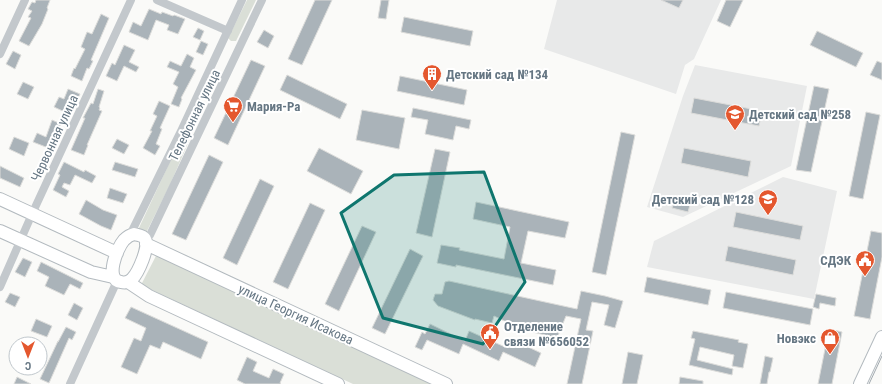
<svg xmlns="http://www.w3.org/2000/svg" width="882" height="384" font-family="'Roboto Condensed',sans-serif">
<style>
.built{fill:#e8e9e9}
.green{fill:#dadfd7}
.building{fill:#aab3b9;stroke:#dcdcda}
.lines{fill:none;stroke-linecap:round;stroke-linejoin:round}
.secondary-casing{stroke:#b3babf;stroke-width:14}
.street{stroke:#c3c8cc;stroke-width:8}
.secondary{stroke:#fff;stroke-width:12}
.tram{stroke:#a2aab0;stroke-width:1}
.marked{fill:#0f766e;fill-opacity:0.2;stroke:#0f766e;stroke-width:3;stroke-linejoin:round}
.labels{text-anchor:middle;stroke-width:4;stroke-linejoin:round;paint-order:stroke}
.poi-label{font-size:13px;font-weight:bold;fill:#657683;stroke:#fff;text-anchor:start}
.street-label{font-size:13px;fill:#657683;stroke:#fff}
</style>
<rect width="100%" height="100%" fill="#fafaf8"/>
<path class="built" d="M557,0H721L694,59L685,65L676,94L544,49Z
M695,65L807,86L791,166L683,217L647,207L683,96Z
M783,177L837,191L814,299L647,267L654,241Z"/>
<path class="green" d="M247,0H256L236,41H231L228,38Z
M184,137L189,139V141L169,187L146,233L138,230L181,138Z
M158,252L441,384H353L141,285Z"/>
<path class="building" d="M36,0H50L47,8L48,9L42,24L29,46L19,41L31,18L28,17L32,11L28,9L32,2L35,3Z
M315,0H332L302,65L288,59Z
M381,0H389L386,19L378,18Z
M661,0H683L679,8Z
M726,0H743L730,27L717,21Z
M149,9L161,14L162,12L173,16L174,15L185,19L178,34L167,30L169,25L156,20L148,40L129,32L133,22L141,26Z
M101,14L109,18L91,60L93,61L89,69L87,68L82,81L71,76L74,68L75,69L85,49L81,47L87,32L92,34Z
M404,17L473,31L470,46L401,32Z
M198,28L204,31L200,40L193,37Z
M264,30L274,36L268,48L257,42Z
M817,31L863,53L856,67L810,45Z
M201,41L208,44L203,55L196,52Z
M124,45L135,50L129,62L139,67L136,72L124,66L117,81L106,76L112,63L115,65Z
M13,51L21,55L15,69L6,64Z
M187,54L194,58L190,67L196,70L181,98L182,99L179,107L171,104L178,87L173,84L179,72L167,67L170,61L181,66Z
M251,60L265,66L228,145L214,138Z
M877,61L882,63V80L870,75Z
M287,75L347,104L340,119L280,90Z
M400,76L467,90L464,105L397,91Z
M23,82L34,87L28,99L17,94Z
M814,86L829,89L811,172L796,170Z
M68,89L80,94L76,102L73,101L67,113L54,107L59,97L64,99Z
M98,89L104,91L99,107L100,108L99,110L102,111L87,145H88L84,155L71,150L85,118H83L91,103L93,104Z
M694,98L762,111L759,126L691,113Z
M159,101L170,106L160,128L162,129L156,144L160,146L155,155L143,148L152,131H150L157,116L153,114Z
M413,108L471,120L469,129L456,126L453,140L425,134L428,120L411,117Z
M362,110L405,118L399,149L356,140Z
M866,112L880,115L863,199L849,196Z
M52,120L61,124L54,140L55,141L51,149L33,142L37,133L46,137Z
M621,132L635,135L606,275L592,272Z
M14,137L29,143L24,156L9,149Z
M117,139L129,145L124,154L112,148Z
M319,148L363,171L351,194L307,171Z
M684,148L751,161L748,177L681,163Z
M435,149L450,152L432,237L416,233Z
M209,155L223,162L186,240L172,234Z
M64,162L84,172L85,170L96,176L92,183L75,175L70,185L64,183L62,187L69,191L66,197L53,190L60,175L58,174Z
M115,162L138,169L135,177L112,170Z
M0,166L24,178L20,187L0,178Z
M260,179L274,186L237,265L223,258Z
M110,188L127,194L123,203L107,198Z
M86,200L103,210L117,215L111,230L101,226L79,214Z
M674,201L690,205L688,212L672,208Z
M476,202L569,222L565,238L528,231L521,263L556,270L553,285L456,265V267L437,263L441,245L460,248L459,250L504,259L510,227L473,219Z
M310,203L325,210L288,289L273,282Z
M736,212L803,226L800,240L733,227Z
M362,226L376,232L339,311L325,304Z
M871,231L882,233V257L870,319L854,316Z
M728,246L796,260L793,275L725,261Z
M410,249L423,256L385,334L372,328Z
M23,258L32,262L25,277L15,272Z
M41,262L83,283L80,289L70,284L64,295L45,286L49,277L37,271Z
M647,277L711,290L708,305L644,292Z
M449,281L577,309L581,291L605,296L623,301L615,328L604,325L609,305L592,302L586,330L593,331L582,384H567L581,319L566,316L557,338L516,328L517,327L494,316L492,323L475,319V320L438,306L433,300L435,294H442L445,282Z
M726,292L813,309L810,325L723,308Z
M10,293L20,297L15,307L5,302Z
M816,294L836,298L835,306L820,303L819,309L813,307Z
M74,303L83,308L77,320L68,315Z
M131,307L208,342L201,359L163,342L160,349L150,345L137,374L121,367L134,338L141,341L146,328L125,318Z
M36,319L52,326L47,337L31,331Z
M430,324L465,341L469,331L505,347L509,338L541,353L535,367L503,352L499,361L463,344L459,354L427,340L422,350L415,347L422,332L425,334Z
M66,327L76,332L72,340L69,338L49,383L40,379L58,341V342Z
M829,329L842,332L832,384H818Z
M693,331L739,340L738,342L748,344L743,368L732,366L734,355L700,347L697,360L733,369L732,375L689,365L695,339L691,338Z
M628,352L643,355L637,384H622Z
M765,356L773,358L770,372H769L767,384H760Z
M247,357L257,362L253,371L269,378L273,369L284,374L280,383L281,384H245L237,380Z
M17,377L31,384H14Z
M680,377L703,381V384H679Z"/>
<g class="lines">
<defs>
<path id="secondary" d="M0,199L117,253
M0,231L91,272L113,277
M134,234C138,235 143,235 145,239C150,247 138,273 132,279C129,282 125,283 121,282C104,280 117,248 124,240C127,237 130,235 134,234Z
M146,244L446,384
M128,282L149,296L338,384
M860,384L882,337"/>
</defs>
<use href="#secondary" class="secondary-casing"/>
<path class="street" d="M157,0L228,31
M0,54L25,0
M130,235L182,129L242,0
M145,239L150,235L262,0
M0,287L32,214L131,0
M70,384L117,281"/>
<use href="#secondary" class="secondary"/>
<path class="tram" d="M869,384L882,356"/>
</g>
<path class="marked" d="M484,172L525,282L483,344L383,318L341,213L394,175Z"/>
<defs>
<symbol id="building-pin" viewBox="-11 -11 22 30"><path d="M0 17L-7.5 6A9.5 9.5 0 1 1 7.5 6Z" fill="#e4572e" stroke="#fff"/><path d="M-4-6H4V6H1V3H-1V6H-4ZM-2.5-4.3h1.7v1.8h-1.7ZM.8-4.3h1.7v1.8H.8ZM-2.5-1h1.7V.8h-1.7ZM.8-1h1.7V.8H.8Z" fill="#fff"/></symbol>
<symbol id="supermarket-pin" viewBox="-11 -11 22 30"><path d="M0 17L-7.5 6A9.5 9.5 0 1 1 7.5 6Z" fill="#e4572e" stroke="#fff"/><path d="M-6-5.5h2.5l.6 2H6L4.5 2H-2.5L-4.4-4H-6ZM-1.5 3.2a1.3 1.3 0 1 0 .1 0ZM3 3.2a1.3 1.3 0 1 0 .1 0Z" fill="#fff"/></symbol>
<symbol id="school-pin" viewBox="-11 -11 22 30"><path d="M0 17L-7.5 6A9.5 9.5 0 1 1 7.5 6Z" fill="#e4572e" stroke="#fff"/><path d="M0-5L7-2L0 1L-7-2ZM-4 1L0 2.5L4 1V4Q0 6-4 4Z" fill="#fff"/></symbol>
<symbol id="civic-pin" viewBox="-11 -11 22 30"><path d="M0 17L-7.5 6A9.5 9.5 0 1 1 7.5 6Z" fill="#e4572e" stroke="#fff"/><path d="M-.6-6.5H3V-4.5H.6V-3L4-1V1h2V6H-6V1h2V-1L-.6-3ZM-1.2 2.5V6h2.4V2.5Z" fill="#fff"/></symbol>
<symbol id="shop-pin" viewBox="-11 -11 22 30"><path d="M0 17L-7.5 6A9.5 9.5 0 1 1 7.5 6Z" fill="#e4572e" stroke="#fff"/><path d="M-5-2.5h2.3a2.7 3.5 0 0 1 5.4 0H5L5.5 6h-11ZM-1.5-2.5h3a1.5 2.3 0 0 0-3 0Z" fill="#fff"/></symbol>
</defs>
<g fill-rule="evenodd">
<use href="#building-pin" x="421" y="63" width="22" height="30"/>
<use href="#supermarket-pin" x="222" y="95" width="22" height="30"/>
<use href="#school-pin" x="724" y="103" width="22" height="30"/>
<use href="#school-pin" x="757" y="188" width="22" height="30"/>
<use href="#civic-pin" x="854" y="249" width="22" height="30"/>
<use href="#civic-pin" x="479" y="322" width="22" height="30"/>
<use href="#shop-pin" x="819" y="327" width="22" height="30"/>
</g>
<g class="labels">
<g class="poi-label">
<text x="446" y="79">Детский сад №134</text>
<text x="247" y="111">Мария-Ра</text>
<text x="749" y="119">Детский сад №258</text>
<text x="754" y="204" text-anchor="end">Детский сад №128</text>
<text x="851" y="265" text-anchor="end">СДЭК</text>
<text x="504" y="331">Отделение<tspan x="504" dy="15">связи №656052</tspan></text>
<text x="816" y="343" text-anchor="end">Новэкс</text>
</g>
<g class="street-label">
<text transform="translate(194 115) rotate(-64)" y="5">Телефонная улица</text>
<text transform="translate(54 138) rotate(-65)" y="5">Червонная улица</text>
<text transform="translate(296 314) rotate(25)" y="5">улица Георгия Исакова</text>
</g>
</g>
<g transform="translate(28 356) rotate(180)"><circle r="19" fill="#ffffff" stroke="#c1c8cd"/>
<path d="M0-3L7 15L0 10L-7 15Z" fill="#e4572e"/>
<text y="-6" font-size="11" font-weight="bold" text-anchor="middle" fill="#657683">С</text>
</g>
</svg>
